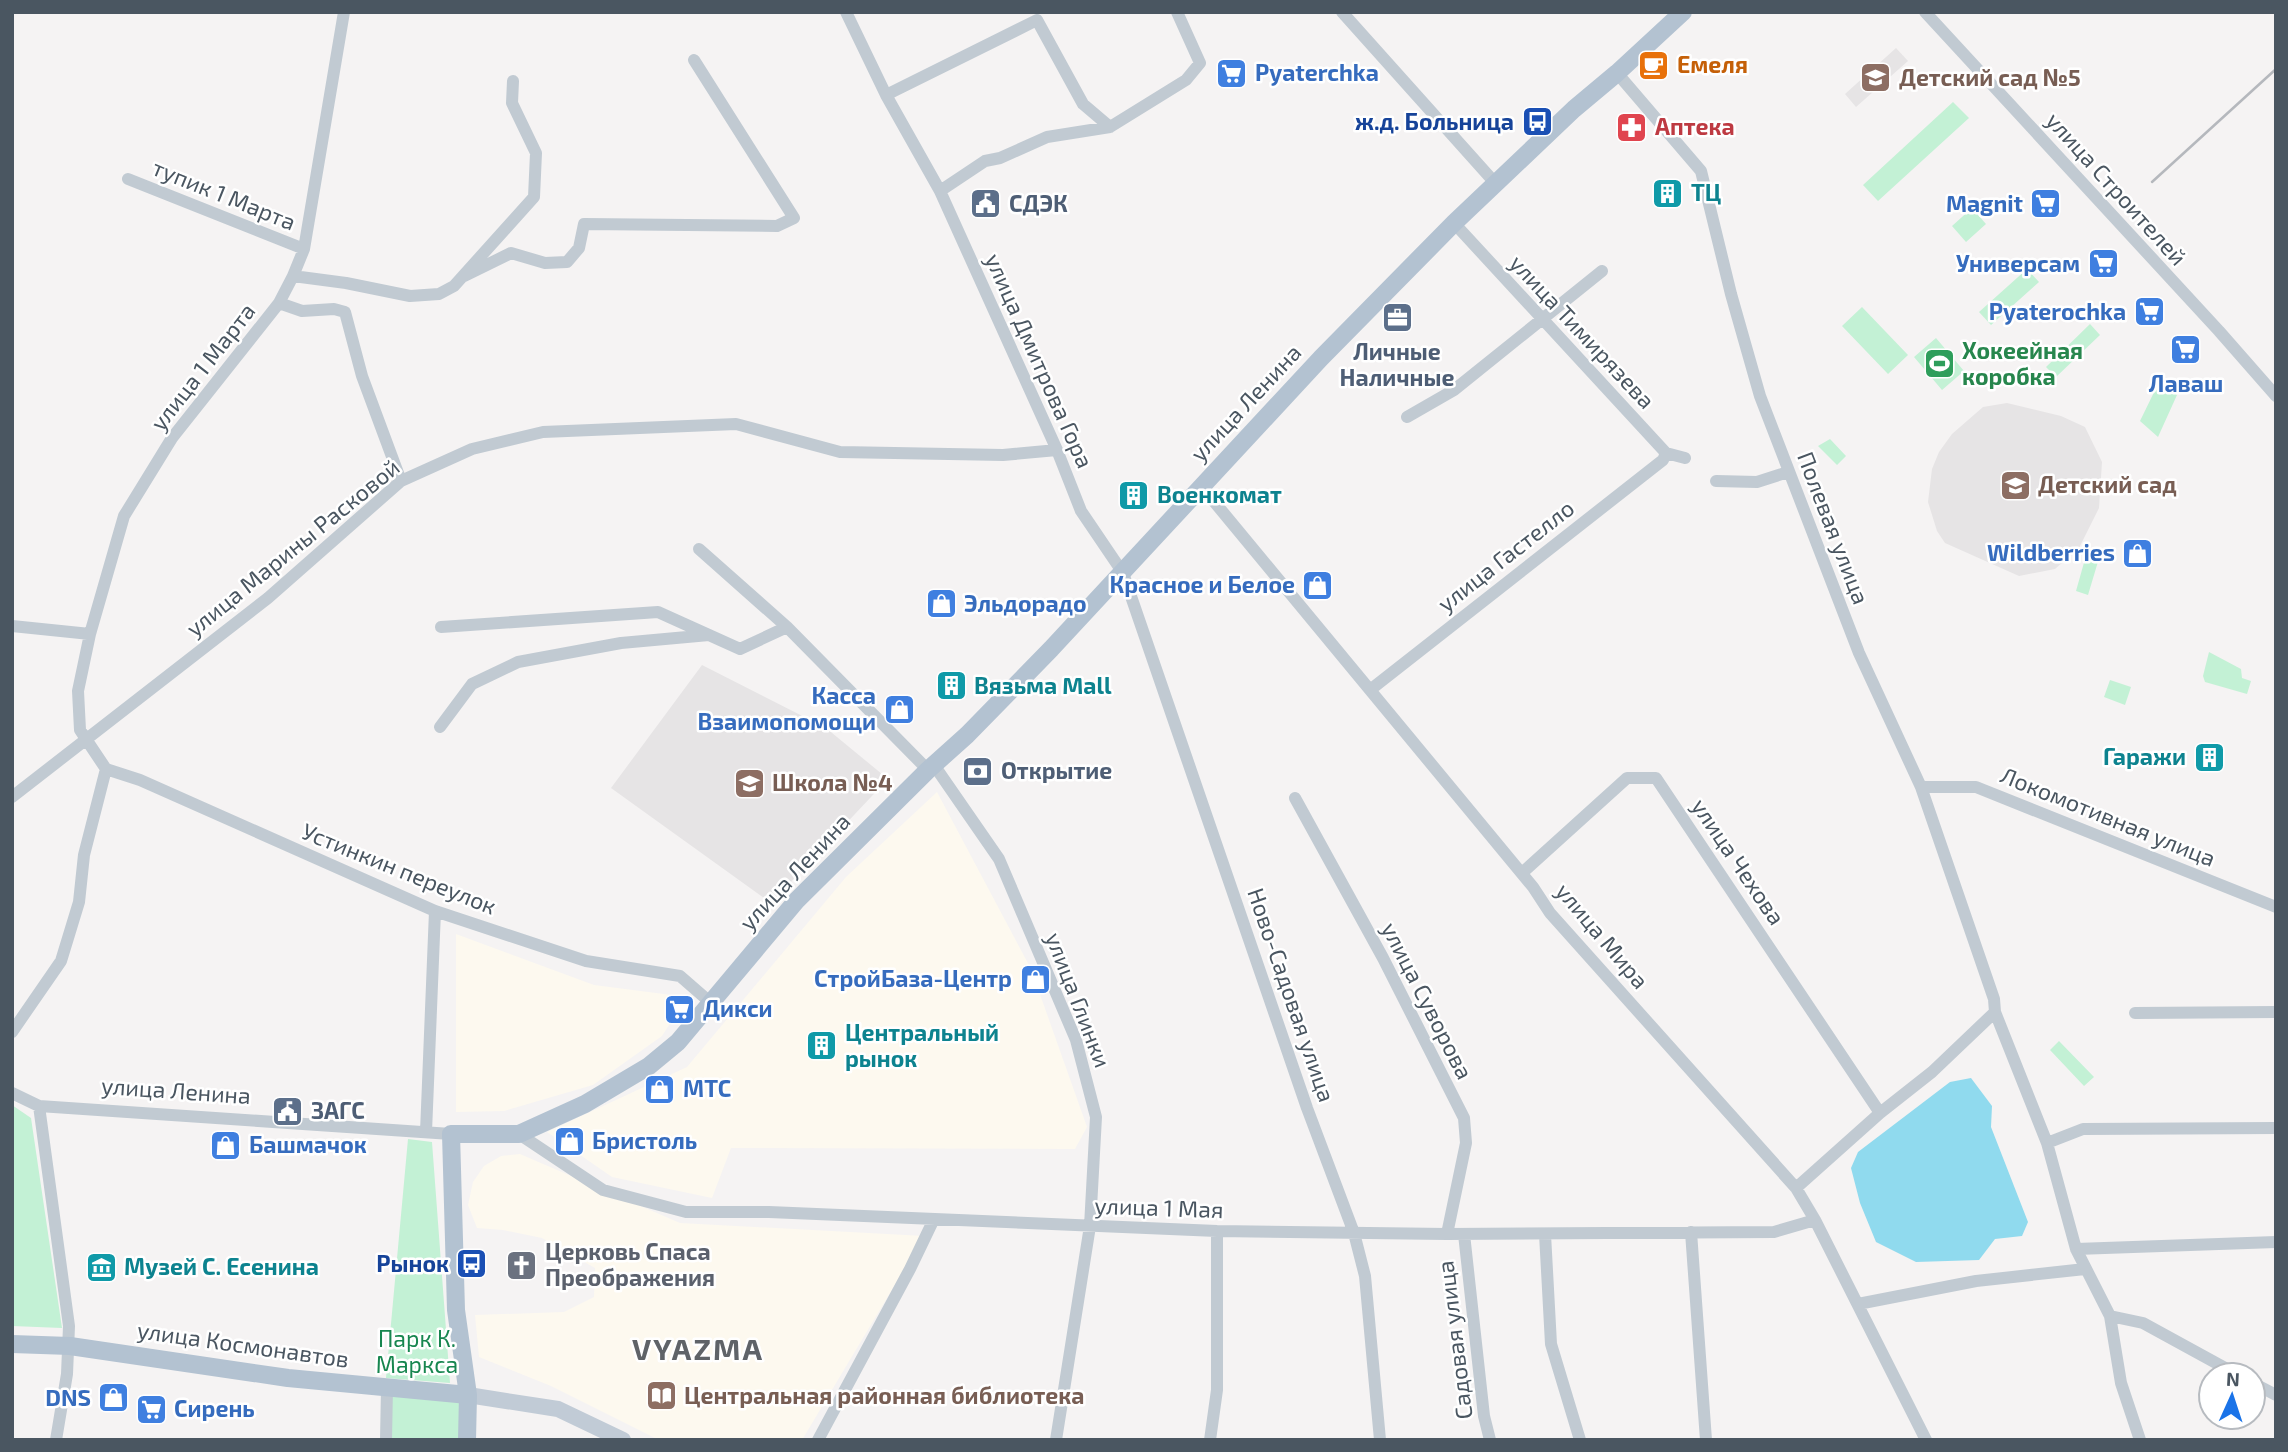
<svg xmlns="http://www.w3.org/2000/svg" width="2288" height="1452" font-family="'Exo 2',sans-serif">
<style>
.commercial{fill:#fdf9ef}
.education{fill:#e6e4e5}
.green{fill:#c3f1d5}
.water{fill:#90daee}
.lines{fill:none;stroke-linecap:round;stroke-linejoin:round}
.street{stroke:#c1cad2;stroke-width:12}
.secondary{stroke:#c1cbd6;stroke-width:16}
.primary{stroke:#b3c2d1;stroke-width:18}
.rail{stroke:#b5b8bd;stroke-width:2.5}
.labels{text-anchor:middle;stroke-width:5;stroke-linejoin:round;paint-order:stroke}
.food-label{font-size:23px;font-weight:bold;fill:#c56008;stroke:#fff;text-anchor:start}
.shop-label{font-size:23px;font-weight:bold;fill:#366cbe;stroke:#fff;text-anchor:end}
.education-label{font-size:23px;font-weight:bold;fill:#785e54;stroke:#fff;text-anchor:start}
.transit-label{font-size:23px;font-weight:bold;fill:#164399;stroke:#fff;text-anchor:end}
.health-label{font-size:23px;font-weight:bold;fill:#be3a42;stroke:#fff;text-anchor:start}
.street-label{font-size:23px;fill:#4a5661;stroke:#fff}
.culture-label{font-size:23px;font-weight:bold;fill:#0d838f;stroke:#fff;text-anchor:start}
.service-label{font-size:23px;font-weight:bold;fill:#4e5e75;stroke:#fff;text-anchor:start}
.leisure-label{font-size:23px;font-weight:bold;fill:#27864d;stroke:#fff;text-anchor:start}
.worship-label{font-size:23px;font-weight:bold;fill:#5b616d;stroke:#fff;text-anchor:start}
.park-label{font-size:23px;fill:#17864f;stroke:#fff}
.district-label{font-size:30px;font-weight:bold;letter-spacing:2px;fill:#5f6368;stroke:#fff}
</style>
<rect width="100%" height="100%" fill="#f5f3f3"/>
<path class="commercial" d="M937,792L1031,969L1087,1127L1075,1149L731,1148L712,1198L612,1177L547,1132L687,1067L846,877Z
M456,934L594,985L687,997L662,1036L593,1085L504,1111L456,1112Z
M520,1154L680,1223L924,1236L802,1440H659L551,1386L479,1357L475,1315L564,1312L594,1297L595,1268L542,1238L503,1230L477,1228L468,1205L473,1182L484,1166L501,1156Z"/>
<path class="education" d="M1896,48L1908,61L1856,107L1845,94Z
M2007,403L2061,416L2085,427L2102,462L2099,508L2079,548L2055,569L2019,576L1945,543L1937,531L1928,502L1932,469L1939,452L1952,434L1983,407Z
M702,665L826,728L888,779L771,903L611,788Z"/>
<path class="green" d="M1953,102L1969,118L1878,201L1863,185Z
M1972,208L1986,224L1966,242L1952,226Z
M2027,269L2039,282L1991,325L1979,312Z
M1862,307L1908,355L1888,374L1842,326Z
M2090,324L2100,335L2056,377L2046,367Z
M1936,338L1964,371L1942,390L1914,357Z
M2160,380L2177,395L2158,437L2140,421Z
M1830,439L1846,456L1837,465L1818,446Z
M2087,552L2100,555L2088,595L2076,591Z
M2209,652L2241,669L2242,678L2251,681L2247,694L2205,682L2203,676Z
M2110,680L2131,687L2125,705L2104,697Z
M2059,1041L2094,1077L2084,1086L2050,1050Z
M12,1105L31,1118L62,1328L12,1326Z
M408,1139L432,1142L450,1383L386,1378Z
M392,1395L459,1401L460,1440H391Z"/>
<path class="water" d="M1971,1078L1992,1106L1991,1127L2028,1222L2022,1236L1995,1239L1979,1260L1916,1262L1876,1242L1860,1203L1851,1168L1858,1152L1950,1082Z"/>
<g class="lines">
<path class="street" d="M344,12L304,249L293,276L279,303L172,438L124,516L90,634L78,691L80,730L106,769L140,780L435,911L586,961L680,976L711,1003
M846,12L886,95L940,191L1057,450L1081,511L1123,573L1307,1108L1354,1233L1365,1276L1380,1440
M1342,12L1496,184
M1925,12L2219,331L2276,396
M1617,73L1701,171L1731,294L1760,396L1859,653L1921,787L1994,999L1995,1012L2047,1143L2076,1249L2110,1316L2121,1383L2140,1440
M886,95L1037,20L1083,104L1110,127
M128,179L304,249
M940,191L985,161L1000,158L1047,137L1110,127L1186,80L1200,63L1177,12
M1454,223L1666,453L1685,458
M293,276L346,283L410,296L439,294L454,286L534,197L536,153L512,103L513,81
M464,276L511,253L545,263L567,262L579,248L584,224L777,226L794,218L694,60
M279,303L302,311L334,309L345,312L362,376L401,481
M1407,417L1454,390L1602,271
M1716,481L1757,482L1788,472
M1202,487L1533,887L1550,913L1796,1188L1815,1220L1926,1440
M699,549L787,627L928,770
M12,626L90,634
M441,627L658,612L740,649L787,627
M1370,690L1663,460L1666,453
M440,727L472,684L518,662L621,643L709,635
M934,765L999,859L1076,1040L1096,1117L1090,1226L1056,1440
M1921,787H1976L2276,907
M12,797L268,598L401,481L472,449L543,432L736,424L840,452L1003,455L1057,450
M1295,798L1383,958L1464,1118L1466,1143L1447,1234
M1522,873L1627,778H1656L1880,1113
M2135,1013L2276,1012
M12,1032L61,961L79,902L84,855L106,769
M12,1093L39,1106L451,1134
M39,1106L69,1326L67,1374L56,1440
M426,1132L435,911
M519,1134L603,1190L686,1212H769L1217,1231L1447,1234L1774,1232L1815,1220
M2047,1143L2083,1129L2276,1128
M1796,1188L1880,1113L1932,1072L1995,1012
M1691,1232L1706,1440
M1464,1234L1484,1416L1490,1440
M1545,1234L1551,1344L1580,1440
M2076,1249L2276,1242
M1858,1304L1976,1281L2085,1269
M2110,1316L2143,1323L2238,1375
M2253,1383L2276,1395
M386,1440L387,1388
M818,1440L910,1269L934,1219
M1210,1440L1217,1390V1231"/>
<path class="secondary" d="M468,1395L558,1409L623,1440"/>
<path class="primary" d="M12,1344L70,1346L288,1378L468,1395
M467,1440L468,1395L456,1310L451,1134H519L585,1104L649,1066L678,1042L797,900L928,770L967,735L1051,649L1321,358L1454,223L1574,109L1617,73L1683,12"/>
<path class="rail" d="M2152,182L2276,69"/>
</g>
<defs>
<symbol id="cafe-square" viewBox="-11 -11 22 22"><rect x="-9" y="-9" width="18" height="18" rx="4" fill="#e8710a" stroke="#fff"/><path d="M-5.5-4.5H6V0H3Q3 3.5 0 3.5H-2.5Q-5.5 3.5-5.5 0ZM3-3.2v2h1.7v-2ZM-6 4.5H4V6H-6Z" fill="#fff"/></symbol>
<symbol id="supermarket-square" viewBox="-11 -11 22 22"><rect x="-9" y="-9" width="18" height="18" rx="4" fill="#3f7fe0" stroke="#fff"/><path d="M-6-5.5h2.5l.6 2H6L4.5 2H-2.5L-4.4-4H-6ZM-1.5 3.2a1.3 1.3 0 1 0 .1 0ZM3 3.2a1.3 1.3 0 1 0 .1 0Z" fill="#fff"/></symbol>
<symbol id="school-square" viewBox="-11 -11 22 22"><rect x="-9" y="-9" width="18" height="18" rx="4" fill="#8d6e63" stroke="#fff"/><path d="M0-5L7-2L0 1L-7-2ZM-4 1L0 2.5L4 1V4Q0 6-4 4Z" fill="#fff"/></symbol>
<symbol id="bus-square" viewBox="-11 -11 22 22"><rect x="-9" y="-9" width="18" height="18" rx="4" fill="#1a4fb4" stroke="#fff"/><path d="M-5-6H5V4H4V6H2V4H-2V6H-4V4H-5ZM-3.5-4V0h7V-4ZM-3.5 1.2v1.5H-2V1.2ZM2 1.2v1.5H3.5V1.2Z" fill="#fff"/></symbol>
<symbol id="pharmacy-square" viewBox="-11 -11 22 22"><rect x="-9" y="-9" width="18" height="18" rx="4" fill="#e0444e" stroke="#fff"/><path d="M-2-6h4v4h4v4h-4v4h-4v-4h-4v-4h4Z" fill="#fff"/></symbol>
<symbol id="building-square" viewBox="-11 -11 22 22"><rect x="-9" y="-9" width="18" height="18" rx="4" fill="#0f9aa8" stroke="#fff"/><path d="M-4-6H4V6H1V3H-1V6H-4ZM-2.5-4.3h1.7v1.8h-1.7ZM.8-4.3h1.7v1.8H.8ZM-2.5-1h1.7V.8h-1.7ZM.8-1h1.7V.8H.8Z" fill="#fff"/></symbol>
<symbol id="civic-square" viewBox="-11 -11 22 22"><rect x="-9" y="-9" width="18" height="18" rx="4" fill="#5c6f8a" stroke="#fff"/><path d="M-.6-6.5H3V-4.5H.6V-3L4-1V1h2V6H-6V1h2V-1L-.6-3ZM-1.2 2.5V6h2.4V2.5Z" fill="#fff"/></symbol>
<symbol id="office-square" viewBox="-11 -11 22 22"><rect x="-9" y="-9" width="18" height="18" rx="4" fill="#5c6f8a" stroke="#fff"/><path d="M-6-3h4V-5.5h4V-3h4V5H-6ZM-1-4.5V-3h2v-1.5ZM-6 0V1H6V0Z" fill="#fff"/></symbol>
<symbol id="stadium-square" viewBox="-11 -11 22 22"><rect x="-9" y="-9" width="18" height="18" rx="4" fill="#2e9e5b" stroke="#fff"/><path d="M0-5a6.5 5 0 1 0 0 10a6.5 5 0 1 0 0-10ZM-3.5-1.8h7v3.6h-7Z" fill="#fff"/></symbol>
<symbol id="shop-square" viewBox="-11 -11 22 22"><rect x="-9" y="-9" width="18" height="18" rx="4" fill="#3f7fe0" stroke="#fff"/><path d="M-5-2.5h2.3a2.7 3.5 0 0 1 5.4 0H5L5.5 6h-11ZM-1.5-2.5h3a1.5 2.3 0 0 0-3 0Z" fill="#fff"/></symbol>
<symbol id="bank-square" viewBox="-11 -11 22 22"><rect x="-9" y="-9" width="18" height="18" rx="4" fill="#5c6f8a" stroke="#fff"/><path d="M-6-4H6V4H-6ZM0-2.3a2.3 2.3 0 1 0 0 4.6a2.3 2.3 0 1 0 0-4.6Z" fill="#fff"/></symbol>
<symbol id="church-square" viewBox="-11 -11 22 22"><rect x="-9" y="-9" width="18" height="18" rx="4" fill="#6b7280" stroke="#fff"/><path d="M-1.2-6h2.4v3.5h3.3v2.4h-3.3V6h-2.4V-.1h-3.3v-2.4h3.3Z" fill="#fff"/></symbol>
<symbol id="museum-square" viewBox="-11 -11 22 22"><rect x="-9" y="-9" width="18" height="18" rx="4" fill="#0f9aa8" stroke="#fff"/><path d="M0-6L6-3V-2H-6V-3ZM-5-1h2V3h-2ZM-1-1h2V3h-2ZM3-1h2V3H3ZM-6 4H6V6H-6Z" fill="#fff"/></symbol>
<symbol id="library-square" viewBox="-11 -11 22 22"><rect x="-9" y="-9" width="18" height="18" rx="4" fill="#8d6e63" stroke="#fff"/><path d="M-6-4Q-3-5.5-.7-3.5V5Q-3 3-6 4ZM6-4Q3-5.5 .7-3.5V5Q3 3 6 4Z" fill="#fff"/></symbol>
</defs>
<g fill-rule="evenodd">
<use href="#cafe-square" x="1636" y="48" width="35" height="35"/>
<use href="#supermarket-square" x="1214" y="56" width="35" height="35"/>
<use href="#school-square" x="1858" y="60" width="35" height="35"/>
<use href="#bus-square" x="1520" y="104" width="35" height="35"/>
<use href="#pharmacy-square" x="1614" y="110" width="35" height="35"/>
<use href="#building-square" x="1650" y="176" width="35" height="35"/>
<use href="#civic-square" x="968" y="186" width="35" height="35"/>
<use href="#supermarket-square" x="2028" y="186" width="35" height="35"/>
<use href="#supermarket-square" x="2086" y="246" width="35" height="35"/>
<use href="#supermarket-square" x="2132" y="294" width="35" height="35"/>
<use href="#office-square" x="1380" y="300" width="35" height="35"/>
<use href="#supermarket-square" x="2168" y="332" width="35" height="35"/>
<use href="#stadium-square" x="1922" y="346" width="35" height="35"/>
<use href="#school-square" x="1998" y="468" width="35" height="35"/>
<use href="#building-square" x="1116" y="478" width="35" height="35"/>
<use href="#shop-square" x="2120" y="536" width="35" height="35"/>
<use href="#shop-square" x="1300" y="568" width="35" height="35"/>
<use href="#shop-square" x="924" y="586" width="35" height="35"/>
<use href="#building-square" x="934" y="668" width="35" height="35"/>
<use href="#shop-square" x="882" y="692" width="35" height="35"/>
<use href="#building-square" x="2192" y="740" width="35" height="35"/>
<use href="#bank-square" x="960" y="754" width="35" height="35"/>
<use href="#school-square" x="732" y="766" width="35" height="35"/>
<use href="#shop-square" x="1018" y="962" width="35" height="35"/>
<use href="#supermarket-square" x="662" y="992" width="35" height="35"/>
<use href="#building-square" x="804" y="1028" width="35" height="35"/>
<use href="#shop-square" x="642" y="1072" width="35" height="35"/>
<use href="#civic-square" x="270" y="1094" width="35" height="35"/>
<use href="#shop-square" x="552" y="1124" width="35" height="35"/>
<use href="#shop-square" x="208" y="1128" width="35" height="35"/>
<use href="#bus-square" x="454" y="1246" width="35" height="35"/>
<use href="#church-square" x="504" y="1248" width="35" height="35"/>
<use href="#museum-square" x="84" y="1250" width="35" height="35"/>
<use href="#library-square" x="644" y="1378" width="35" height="35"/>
<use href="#shop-square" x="96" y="1380" width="35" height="35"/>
<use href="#supermarket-square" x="134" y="1392" width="35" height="35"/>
</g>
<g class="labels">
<g class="food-label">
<text x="1677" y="73">Емеля</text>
</g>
<g class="shop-label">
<text x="1255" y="81" text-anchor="start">Pyaterchka</text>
<text x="2023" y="212">Magnit</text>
<text x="2080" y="272">Универсам</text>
<text x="2126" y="320">Pyaterochka</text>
<text x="2186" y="392" text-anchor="middle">Лаваш</text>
<text x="2115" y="561">Wildberries</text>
<text x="1295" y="593">Красное и Белое</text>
<text x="964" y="612" text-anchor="start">Эльдорадо</text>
<text x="876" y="704">Касса<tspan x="876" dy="26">Взаимопомощи</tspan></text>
<text x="1012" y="987">СтройБаза-Центр</text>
<text x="703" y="1017" text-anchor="start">Дикси</text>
<text x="683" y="1097" text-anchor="start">МТС</text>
<text x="592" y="1149" text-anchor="start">Бристоль</text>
<text x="249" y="1153" text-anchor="start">Башмачок</text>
<text x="91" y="1406">DNS</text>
<text x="174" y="1417" text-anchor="start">Сирень</text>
</g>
<g class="education-label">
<text x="1899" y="86">Детский сад №5</text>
<text x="2038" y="493">Детский сад</text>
<text x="772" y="791">Школа №4</text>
<text x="684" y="1404">Центральная районная библиотека</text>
</g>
<g class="transit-label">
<text x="1514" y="130">ж.д. Больница</text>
<text x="449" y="1272">Рынок</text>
</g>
<g class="health-label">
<text x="1655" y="135">Аптека</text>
</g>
<g class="street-label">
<text transform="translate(2116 189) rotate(48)" y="8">улица Строителей</text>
<text transform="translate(224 195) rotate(22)" y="8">тупик 1 Марта</text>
<text transform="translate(1582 332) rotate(47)" y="8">улица Тимирязева</text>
<text transform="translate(1039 361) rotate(66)" y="8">улица Дмитрова Гора</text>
<text transform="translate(203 367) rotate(-52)" y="8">улица 1 Марта</text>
<text transform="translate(1246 403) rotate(-47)" y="8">улица Ленина</text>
<text transform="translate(1833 528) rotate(69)" y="8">Полевая улица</text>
<text transform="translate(293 548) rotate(-39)" y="8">улица Марины Расковой</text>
<text transform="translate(1506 556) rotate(-38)" y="8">улица Гастелло</text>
<text transform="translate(2108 817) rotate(22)" y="8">Локомотивная улица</text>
<text transform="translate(1738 862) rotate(56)" y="8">улица Чехова</text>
<text transform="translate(399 869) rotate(22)" y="8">Устинкин переулок</text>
<text transform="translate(795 872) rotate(-47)" y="8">улица Ленина</text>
<text transform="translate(1602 936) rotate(50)" y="8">улица Мира</text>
<text transform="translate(1291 995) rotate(71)" y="8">Ново-Садовая улица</text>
<text transform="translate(1078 1000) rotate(69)" y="8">улица Глинки</text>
<text transform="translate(1427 1001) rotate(63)" y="8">улица Суворова</text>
<text transform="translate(176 1091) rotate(4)" y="8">улица Ленина</text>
<text transform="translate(1159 1208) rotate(2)" y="8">улица 1 Мая</text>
<text transform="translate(1455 1340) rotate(-97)" y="8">Садовая улица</text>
<text transform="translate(243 1345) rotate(8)" y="8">улица Космонавтов</text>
</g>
<g class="culture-label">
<text x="1691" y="201">ТЦ</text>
<text x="1157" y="503">Военкомат</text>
<text x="974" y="694">Вязьма Mall</text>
<text x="2186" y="765" text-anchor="end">Гаражи</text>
<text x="845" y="1041">Центральный<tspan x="845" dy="26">рынок</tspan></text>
<text x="124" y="1275">Музей С. Есенина</text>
</g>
<g class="service-label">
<text x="1009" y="212">СДЭК</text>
<text x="1397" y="360" text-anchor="middle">Личные<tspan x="1397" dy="26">Наличные</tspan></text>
<text x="1001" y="779">Открытие</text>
<text x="311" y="1119">ЗАГС</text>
</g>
<g class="leisure-label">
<text x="1962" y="359">Хокеейная<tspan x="1962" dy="26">коробка</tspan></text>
</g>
<g class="worship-label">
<text x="545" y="1260">Церковь Спаса<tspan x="545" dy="26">Преображения</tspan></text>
</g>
<g class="park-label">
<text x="417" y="1347">Парк К.<tspan x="417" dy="26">Маркса</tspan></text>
</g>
<g class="district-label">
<text x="698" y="1360">VYAZMA</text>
</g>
</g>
<rect width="2288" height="1452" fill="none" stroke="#4a5661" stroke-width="28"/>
<g transform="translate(2232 1396) rotate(3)"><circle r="33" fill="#ffffff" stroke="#b7bbc0" stroke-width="2"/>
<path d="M0-5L12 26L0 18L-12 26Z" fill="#1a73e8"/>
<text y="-10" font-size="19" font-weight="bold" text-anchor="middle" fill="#4a5661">N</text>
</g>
</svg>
